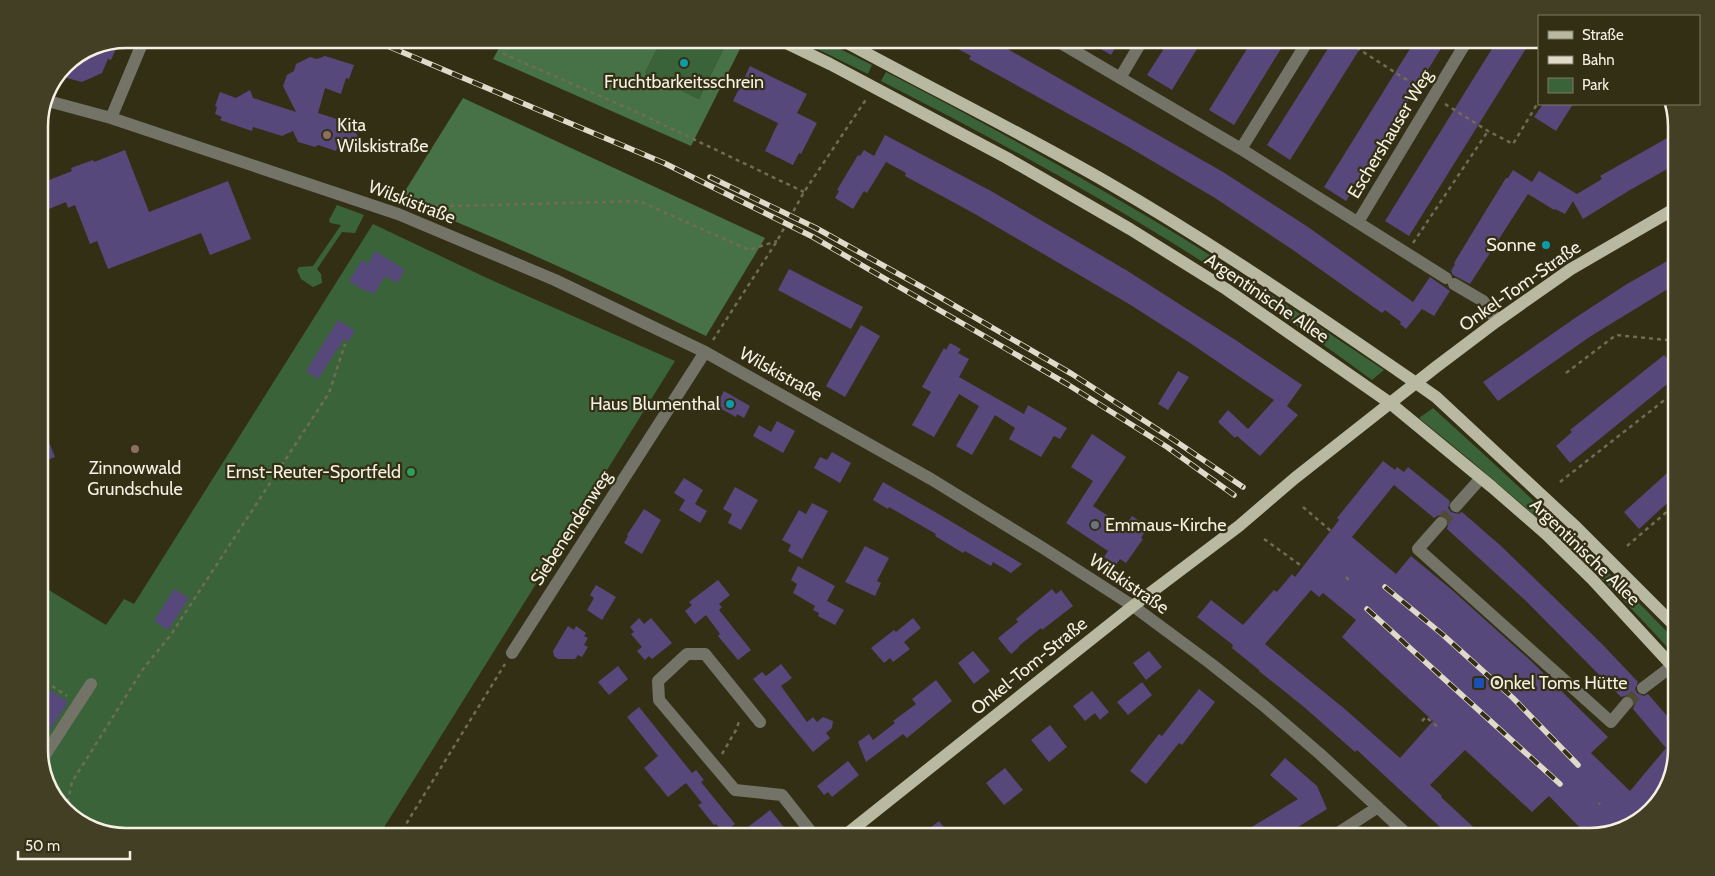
<svg xmlns="http://www.w3.org/2000/svg" width="1715" height="876" font-family="Cabin,sans-serif">
<style>
.green{fill:#3b633a}
.forest{fill:#477146}
.building{fill:#56487a;fill-rule:evenodd}
.lines{fill:none;stroke-linecap:round;stroke-linejoin:round}
.minor-tunnel{stroke:#504c34;stroke-width:12;stroke-dasharray:12 6;stroke-linecap:butt}
.path{stroke:#706c56;stroke-width:2.5;stroke-dasharray:4 4;stroke-linecap:butt}
.minor{stroke:#737467;stroke-width:12}
.major{stroke:#b8b9a0;stroke-width:12}
.rail-casing{stroke:#dedbca;stroke-width:5.5}
.rail{stroke:#332f15;stroke-width:4;stroke-dasharray:11;stroke-linecap:butt}
.culture-dot{fill:#0f9aa8;stroke:#332f15;stroke-width:2}
.education-dot{fill:#8d6e63;stroke:#332f15;stroke-width:2}
.leisure-dot{fill:#2e9e5b;stroke:#332f15;stroke-width:2}
.worship-dot{fill:#6b7280;stroke:#332f15;stroke-width:2}
.transit-dot{fill:#1a4fb4;stroke:#332f15;stroke-width:2}
.labels{text-anchor:middle;stroke-width:4.5;stroke-linejoin:round;paint-order:stroke}
.poi-label{font-size:18px;fill:#f4f1e2;stroke:#332f15;text-anchor:start}
.street-label{font-size:18px;fill:#f4f1e2;stroke:#332f15}
.rim{fill:none;stroke:#f4f1e2;stroke-width:2.5}
</style>
<rect width="100%" height="100%" fill="#332f15"/>
<path class="green" d="M662,39H728L699,99L645,73Z
M797,39H820L872,65L868,74Z
M886,72C975,118 1062,166 1148,217C1229,265 1306,318 1384,370L1372,380C1315,338 1258,298 1198,259C1096,194 989,136 881,81Z
M337,205L364,215L355,233L342,232L317,269L321,274L322,283L313,287L301,279L297,270L299,267L313,266L341,225L330,223L329,220Z
M373,224L489,279L675,361L378,837H126L87,828L54,799L39,756V584L106,625L124,599L134,604Z
M1433,408C1516,483 1598,560 1676,641V657C1598,569 1511,492 1419,418Z"/>
<path class="forest" d="M504,39H662L645,73L699,99L728,39H734L743,43L691,146L493,59Z
M463,98L765,238L706,336C605,287 504,240 400,199Z"/>
<path class="building" d="M940,39H990L1223,172L1308,227L1413,302L1430,277L1450,291L1434,316L1422,309L1406,329L1400,324L1401,322L1385,310L1382,313L1293,250L1215,198L1127,146L969,59L971,56Z
M1084,39H1121L1111,55Z
M1170,39H1203L1172,90L1147,75Z
M1253,39H1287L1234,125L1209,110Z
M1334,39H1366L1290,160L1267,145Z
M1416,39H1447L1346,201L1324,187Z
M1498,39H1532L1409,236L1385,221Z
M107,42L117,47L111,60L108,59L102,73L82,82L59,76L64,64L93,45Z
M325,56L354,65L349,79L346,78L341,94L325,88L318,113L352,124L358,137L353,153L337,148L336,151L318,145L315,147L298,142L293,131L282,136L253,127L252,131L220,120L222,117L215,114L217,107L215,106L220,92L236,98L250,90L253,98L296,112L283,86L287,75L294,71L296,64L310,57L317,59Z
M750,66L807,94L797,113L817,123L801,154L799,153L793,165L765,151L778,123L733,101Z
M1543,104H1573L1556,131L1534,117Z
M1676,133V164L1630,190L1583,219L1573,201L1565,214L1555,209L1554,210L1528,194L1470,284L1453,275L1451,271L1455,264L1454,263L1485,212L1506,178H1508L1513,170L1532,182L1539,171L1577,194L1602,179L1600,176Z
M885,135L991,191L1126,270L1234,339L1302,385L1287,406L1298,415L1260,456L1237,436L1235,438L1218,422L1228,410L1248,429L1274,400L1190,343L1129,304L975,214L905,176L906,173L886,162L867,193L864,191L853,209L835,198L839,191L837,190L858,155L860,156L864,150L874,156Z
M125,150L149,212L228,181L251,239L210,255L201,233L108,269L97,241L90,244L75,205L68,208L66,202L39,213V184L72,171L71,168L93,160L94,162Z
M375,251L405,270L397,283L385,276L374,294L366,290L365,291L349,281L362,260L368,264Z
M1676,256V284L1591,336L1498,401L1483,382L1578,316L1627,284Z
M789,269L863,307L851,329L778,290Z
M338,320L355,331L348,342L344,339L318,379L306,371Z
M861,325L880,336L845,397L826,386Z
M950,343L961,349L958,353L969,359L959,377L1024,414L1028,405L1067,428L1060,439L1054,436L1041,457L1009,439L1015,428L995,415L972,455L956,446L979,406L959,394L934,437L912,425L931,392L922,387L944,348L946,350Z
M1664,355L1667,358L1671,355L1676,361V377L1570,463L1556,446L1572,432L1570,430Z
M1178,371L1189,377L1168,410L1158,404Z
M724,391L750,406L744,418L737,414L736,417L716,406Z
M39,418L55,457L39,463Z
M777,421L795,431L783,453L753,436L759,425L771,432Z
M1092,434L1126,457L1093,506L1125,527L1132,516L1148,527L1141,538L1143,539L1126,563L1120,559L1116,565L1104,557L1108,551L1066,523L1093,481L1071,467Z
M832,452L851,463L840,483L814,468L820,457L827,460Z
M1383,461L1395,470L1397,467L1404,472L1408,467L1450,501L1448,508L1451,512L1458,514L1462,512L1501,546L1603,645L1638,682L1635,689L1637,693L1644,696L1648,694L1676,726V750L1668,787L1636,823L1589,837L1549,796L1532,812L1465,750L1430,785L1442,796L1441,797L1484,837H1446L1439,831L1441,828L1357,750L1355,752L1304,707L1259,671V670L1232,648L1233,645L1197,617L1211,600L1243,625L1274,590L1277,592L1292,574L1295,577L1339,520L1337,518ZM1394,485L1434,518L1439,515L1446,517L1449,521L1447,529L1526,601L1621,697L1628,695L1633,697L1635,704L1633,709L1666,748L1630,791L1591,753L1608,737L1530,660L1452,590L1411,556L1396,574L1352,537ZM1311,590L1319,597L1323,593L1356,620L1342,637L1433,721L1400,758L1346,710L1265,644Z
M1676,465V495L1639,529L1624,512Z
M684,478L703,490L695,504L707,511L700,523L679,510L685,500L674,493Z
M883,482L942,516L1022,564L1011,573L993,562L991,566L965,551L963,553L935,536L936,534L889,507L888,509L873,500Z
M735,487L758,500L741,530L728,523L732,514L723,509Z
M812,503L828,511L802,559L788,551L791,545L782,540L799,510L806,514Z
M644,509L661,520L642,554L624,543L628,536L627,535Z
M865,546L889,558L877,581L881,583L875,596L845,582Z
M798,566L835,586L827,601L844,610L835,625L818,616L819,613L813,610L815,606L793,593L797,584L791,580Z
M718,580L730,595L719,604L722,607L719,610L751,650L738,660L718,636L720,634L706,615L695,624L685,611L692,605L689,602Z
M596,585L616,597L602,620L587,610L594,598L590,595Z
M174,589L189,598L168,630L154,621Z
M1052,589L1056,594L1061,590L1073,606L1042,630L1041,628L1020,645L1018,648L1011,654L998,638L1018,622L1016,619Z
M639,618L644,624L651,618L672,643L652,659L649,656L645,660L637,651L642,647L631,634L634,632L630,627Z
M913,618L921,628L904,642L910,649L893,662L890,658L884,663L871,648L894,630L896,632Z
M568,626L574,630L576,626L586,633L584,636L588,638L584,645L588,647L582,657L578,655L575,659H558L554,656L553,651Z
M973,651L990,671L974,684L958,663Z
M1149,651L1162,667L1146,680L1133,663Z
M781,664L792,678L781,686L807,722L813,717L817,722L823,717L833,721L832,728L826,733L830,738L813,752L753,679L762,672L766,676Z
M618,666L628,679L609,695L598,682Z
M936,680L952,701L907,738L903,734L866,762L858,742L869,734L873,740L895,723L893,721L916,704L912,699Z
M1142,682L1152,695L1128,715L1117,702Z
M39,683L68,702L39,747Z
M1199,689L1215,702L1182,745L1179,743L1146,784L1130,771L1159,734L1162,736Z
M1092,691L1109,712L1100,720L1095,713L1085,721L1073,706Z
M639,707L692,773L696,770L704,780L701,782L735,824L724,833L716,824L714,825L698,805L702,803L686,783L668,797L645,769L644,768L658,756L627,717Z
M1050,725L1067,747L1049,762L1031,740Z
M1285,758L1317,786L1327,809L1282,837H1235L1298,799L1270,775Z
M848,761L859,775L832,797L828,792L824,795L817,786Z
M1005,768L1023,790L1004,805L986,783Z
M770,810L792,837H735Z
M939,821L952,837H918Z"/>
<g class="lines">
<path class="minor-tunnel" d="M1441,523L1456,506
M1627,703L1643,688"/>
<path class="path" d="M513,39L504,54L643,115L804,192
M1343,39L1421,89
M884,48L891,39
M1445,104L1488,131L1513,144L1539,101
M418,207L639,201L749,250L777,241
M1413,243L1488,131
M713,340L777,241L804,192L867,98
M1566,373L1616,335L1667,340L1676,334
M1560,482L1676,391
M1303,507L1331,531
M1264,539L1303,567
M1627,546L1676,504
M1346,577L1350,581
M39,677L67,696
M1422,721L1426,717L1438,727
M722,754L736,730L740,719
M1599,803L1600,804
M66,810L72,782L143,669L170,636L329,393L345,344
M1643,815V816
M398,837L505,664"/>
<path class="minor" d="M1054,39L1241,149L1446,278
M1120,78L1143,39
M48,101L111,118L398,214L555,280L705,352L931,479L1043,548L1133,606L1210,663L1263,705L1320,754L1410,837
M111,118L144,39
M1241,149L1309,39
M1358,222L1468,39
M1454,284L1483,301L1497,321
M1456,506L1481,478
M1441,523L1418,549L1611,722L1627,703
M512,653L705,352
M1643,688L1672,666
M760,722L705,654H687L658,681L659,700L735,790L782,795L815,837
M41,761L91,684
M1332,837L1378,807"/>
<path class="major" d="M778,39L830,64L1007,158L1130,229L1226,289L1390,403L1492,487L1546,534L1592,579L1676,670
M840,39C930,88 1022,133 1110,184C1215,245 1316,314 1416,383L1436,397L1576,527L1676,627
M843,837L1133,606L1239,526L1295,478L1436,367L1497,321L1571,269L1676,208"/>
<defs>
<path id="rail" d="M371,39L664,163L813,237L1067,384L1167,447L1234,495
M710,177L816,228L938,296L1072,374L1171,438L1243,487
M1385,587L1442,634L1513,698L1578,765
M1367,609L1560,784"/>
</defs>
<use href="#rail" class="rail-casing"/>
<use href="#rail" class="rail"/>
</g>
<g class="culture-dot">
<circle cx="684" cy="63" r="5"/>
<circle cx="1546" cy="245" r="5"/>
<circle cx="730" cy="404" r="5"/>
</g>
<g class="education-dot">
<circle cx="327" cy="135" r="5"/>
<circle cx="135" cy="449" r="5"/>
</g>
<circle class="leisure-dot" cx="411" cy="472" r="5"/>
<circle class="worship-dot" cx="1095" cy="525" r="5"/>
<rect class="transit-dot" x="1473" y="677" width="12" height="12" rx="2.5"/>
<g class="labels">
<g class="poi-label">
<text x="684" y="88" text-anchor="middle">Fruchtbarkeitsschrein</text>
<text x="337" y="131">Kita<tspan x="337" dy="21">Wilskistraße</tspan></text>
<text x="1536" y="251" text-anchor="end">Sonne</text>
<text x="720" y="410" text-anchor="end">Haus Blumenthal</text>
<text x="135" y="474" text-anchor="middle">Zinnowwald<tspan x="135" dy="21">Grundschule</tspan></text>
<text x="401" y="478" text-anchor="end">Ernst-Reuter-Sportfeld</text>
<text x="1105" y="531">Emmaus-Kirche</text>
<text x="1490" y="689">Onkel Toms Hütte</text>
</g>
<g class="street-label">
<text transform="translate(1390 134) rotate(-59)" y="6">Eschershauser Weg</text>
<text transform="translate(412 202) rotate(21)" y="6">Wilskistraße</text>
<text transform="translate(1520 286) rotate(-35)" y="6">Onkel-Tom-Straße</text>
<text transform="translate(1267 298) rotate(34)" y="6">Argentinische Allee</text>
<text transform="translate(781 374) rotate(29)" y="6">Wilskistraße</text>
<text transform="translate(571 528) rotate(-57)" y="6">Siebenendenweg</text>
<text transform="translate(1585 552) rotate(44)" y="6">Argentinische Allee</text>
<text transform="translate(1129 584) rotate(34)" y="6">Wilskistraße</text>
<text transform="translate(1029 666) rotate(-39)" y="6">Onkel-Tom-Straße</text>
</g>
</g>
<path d="M0 0H1715V876H0ZM126 48H1590A78 78 0 0 1 1668 126V750A78 78 0 0 1 1590 828H126A78 78 0 0 1 48 750V126A78 78 0 0 1 126 48Z" fill="#423f25" fill-rule="evenodd"/>
<path class="rim" d="M126 48H1590A78 78 0 0 1 1668 126V750A78 78 0 0 1 1590 828H126A78 78 0 0 1 48 750V126A78 78 0 0 1 126 48Z"/>
<rect x="1538" y="15" width="162" height="90" fill="#332f15" stroke="#807d67"/>
<rect x="1548" y="31" width="25" height="8" fill="#b8b9a0" stroke="#807d67"/>
<text x="1582" y="40" font-size="15" fill="#f4f1e2">Straße</text>
<rect x="1548" y="56" width="25" height="8" fill="#dedbca" stroke="#807d67"/>
<text x="1582" y="65" font-size="15" fill="#f4f1e2">Bahn</text>
<rect x="1548" y="78" width="25" height="15" fill="#3b633a" stroke="#807d67"/>
<text x="1582" y="90" font-size="15" fill="#f4f1e2">Park</text>
<path d="M18 851v8h112v-8" fill="none" stroke="#f4f1e2" stroke-width="2.5"/>
<text x="25" y="851" font-size="15" fill="#f4f1e2" stroke="#332f15" stroke-width="4" paint-order="stroke">50 m</text>
</svg>
